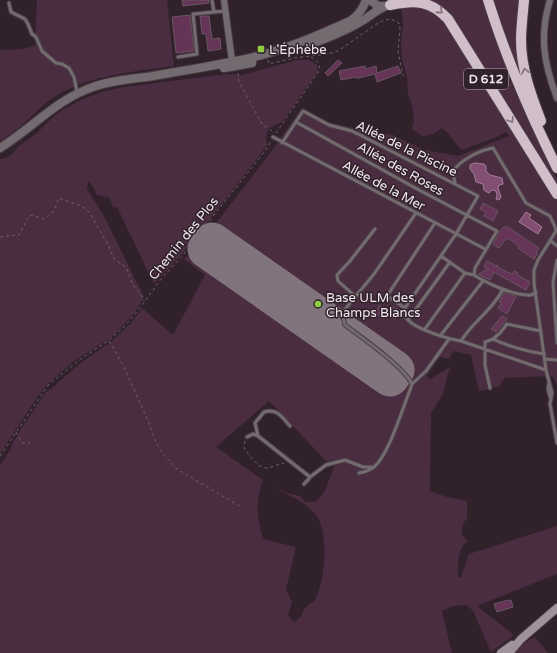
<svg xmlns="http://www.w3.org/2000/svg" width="557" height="653" font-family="'Varela Round',sans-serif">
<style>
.green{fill:#4a2d41;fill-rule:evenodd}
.water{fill:#824f72;stroke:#a37d97}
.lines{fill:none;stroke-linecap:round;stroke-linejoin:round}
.runway{stroke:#81747c;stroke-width:39}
.building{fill:#653456;stroke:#675661}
.service-casing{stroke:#4b3d46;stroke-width:5}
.minor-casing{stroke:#4b3d46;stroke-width:8}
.tertiary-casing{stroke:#4b3d46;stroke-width:10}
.secondary-casing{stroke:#4b3d46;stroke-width:10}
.trunk-casing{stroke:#4b3d46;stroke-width:12}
.path{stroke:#6f616a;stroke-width:1;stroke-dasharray:3 3;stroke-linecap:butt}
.service{stroke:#736b70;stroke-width:3}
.minor{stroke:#736b70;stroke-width:6}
.tertiary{stroke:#736b70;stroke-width:8}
.secondary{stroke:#9f929a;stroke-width:8}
.trunk{stroke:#d0beca;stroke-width:10}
.oneway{stroke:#80707a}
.poi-dot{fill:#91cd3f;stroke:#30212b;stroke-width:1.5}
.labels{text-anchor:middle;stroke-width:3;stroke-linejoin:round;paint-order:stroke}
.shield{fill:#30212b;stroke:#b7acb3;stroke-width:1}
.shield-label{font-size:12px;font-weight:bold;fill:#f1e7ed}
.poi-label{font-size:13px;fill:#f1e7ed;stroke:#30212b;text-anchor:start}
.street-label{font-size:13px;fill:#f1e7ed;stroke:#30212b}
</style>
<rect width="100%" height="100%" fill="#30212b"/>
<path class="green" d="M37,0H167L174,66C132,72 86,75 50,100C33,113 19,131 0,141V50L22,49L35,46Z
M422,0H484L497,43L513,88L557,179V191L450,18Z
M493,0H521L530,104Z
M401,7H424L438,16L451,31L557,201V385L552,376L505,378L499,386L479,391L471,355L453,351L450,359L440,357L426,376L430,379L452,366L448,373L443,394L431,413L430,491L447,497L467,501V519L464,522C461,530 460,536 468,541C457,547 458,565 458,577H461L469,554L557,526V574L477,606L514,635L491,652L473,611L467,605L453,606L442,611L452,653H0V465L11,449C11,441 18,437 20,430L46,392L51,389L79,364L112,341L131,323L142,308L173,335L205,275L184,259L196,249L271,152L301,109L327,123L393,135L425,150L458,156L509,136L506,132L494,138L462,150C454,143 450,133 441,128L437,132L423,137L412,129L414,120L412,105L408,95L407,77L402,60L401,43L403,24ZM269,401L327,462L337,459L324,493L315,502H306L300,496L287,493L272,486C287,495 311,503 319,520C328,539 325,582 315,600C313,603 310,603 307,606C301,612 305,615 294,622L288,615L292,602L286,589L296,547L263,539C257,516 255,502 263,480L216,447Z
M298,60H309L317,65L318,71L283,121L268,129L266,137L267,145L263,151L183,253L154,284L117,207L113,208L110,198L97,195L93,186L88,181L87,189L103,214L144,297L136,311L120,329L108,340L74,361L49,383L38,396L0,454V159C15,157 12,151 21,144C24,142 27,141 29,139C41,131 50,118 61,111C81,98 102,91 124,87L225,74L242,75Z
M535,637L548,653H516L524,643Z"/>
<path class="water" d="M474,163L484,164L486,166V171L490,175L502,178L503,184L499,185L498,188L501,197L500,199L498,200L496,199L497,195L496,191L492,190L489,193L487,192L484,190L483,184L476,182L474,174L470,169V165Z
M526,212L531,215L529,218L542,227L538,234L519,222Z"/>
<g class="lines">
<path class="runway" d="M212,242L395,370L390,377L207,249Z"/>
</g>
<path class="building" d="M182,0H209V3L183,6Z
M190,15L194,51L176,53L172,17Z
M200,16H209L212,39L220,38L221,49L208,51L206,34H202Z
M338,60L342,63L328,76L325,73Z
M365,66L366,69L376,66L377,73L398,66L401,73L377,82L375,74L359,78H356V77L341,80L339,71Z
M483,203L498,211L493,221L484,216L486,212L480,209Z
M506,226L539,248L536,253L537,254L534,259L518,248L519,246L508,238L505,240L499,248L493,244L500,231L504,227L505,228Z
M487,261L496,266L498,265L497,267L507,272L513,274L514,271L518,273L517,275L530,282L526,290L494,272L490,280L478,274L489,269L484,267Z
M504,293L516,296L507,314L498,308L502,303L499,302Z
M379,306L388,310L390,306L402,311L399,317L397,316L396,319L385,315L384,318L375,314Z
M502,316L507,319L496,332L491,329Z
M508,600V601L511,600L513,607L497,612L494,604Z"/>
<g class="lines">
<defs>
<path id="service" d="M212,0L214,12
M9,3L11,12L25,19L28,24L32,34L36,37L42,51L56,63L62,64L69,68L74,77L77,92
M178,57L197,54L193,14L225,11
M296,122L419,190L497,231L475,268L474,275C486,283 513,295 528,295C531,296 533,294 536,292
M273,137L485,249
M282,143L303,111L329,125L352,131L364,137L478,196L456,234L405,308
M455,183L453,172C459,160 481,150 493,148L526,203L550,216L555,227L556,231L538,260L534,270V283L546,370L552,393L550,404L557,443
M435,223L387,296L405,308C405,313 404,316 408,320C416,329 448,339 461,341L546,370
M550,240L557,246
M441,256L465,273L474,275
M557,260L553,282L557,343
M355,296L338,281L337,275L350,261L375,229
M408,320L450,262
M425,329L465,273
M541,331L507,324L500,333L493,339C509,347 526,351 544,354
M440,336L483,281
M461,341C472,322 493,310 503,289
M545,359L557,360
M549,383L548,389L550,397
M412,384C403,366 362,338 345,325L342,313L374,274L416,213
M490,388L485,365V342L493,339
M258,436L310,477L307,481L304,484
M247,437L253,434L258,436L255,423L264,412C277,408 282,417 290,426
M359,473C364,472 370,470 374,467C389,454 402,410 410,390L412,384L426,371L449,339
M310,477L326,465L345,460L363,467H372"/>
<path id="minor" d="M224,0L232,61
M550,0C539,36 544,64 557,98"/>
<path id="tertiary" d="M370,0L378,6H386
M309,45C326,38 344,32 360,22C369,17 375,11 384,7
M224,68L252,63
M0,148C33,128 55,100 93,87C112,80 133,79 153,76C186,70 221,65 254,57C287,49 319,35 350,21C358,16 363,9 366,0"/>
<path id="secondary" d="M501,653L512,645
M509,653L521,639L557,608"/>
<path id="trunk" d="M488,0C506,58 530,114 557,168
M524,0C523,13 521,27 521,40C521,68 531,95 541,121
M390,5C415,0 430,0 448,19L557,194"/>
</defs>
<use href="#service" class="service-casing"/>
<use href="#minor" class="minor-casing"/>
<use href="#tertiary" class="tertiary-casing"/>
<use href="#secondary" class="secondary-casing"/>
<use href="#trunk" class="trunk-casing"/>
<path class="path" d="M268,60L269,64L294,58L328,54L338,51L375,25L384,20L391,19L399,23L400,29L398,51L403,76
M238,73L239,82L262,124L275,133
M276,133L319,71C321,63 316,60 309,56
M0,237C7,236 13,235 19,235L29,216L33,215L43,219C53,215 55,209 58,200L59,198C69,203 82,204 89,212L109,246L114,259L126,267L133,285L139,292L144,301
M109,341L123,365L149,423L156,443L164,455L177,469L241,507
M16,432L20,439L23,443L27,444L30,442
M245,441L244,448C249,455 258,469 268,468C273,467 279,464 284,463
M0,456L49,384L82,358L108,341L123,328L136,313L162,278L184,254L197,236L265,151L271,141"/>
<use href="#service" class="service"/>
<use href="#minor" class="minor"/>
<use href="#tertiary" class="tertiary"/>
<use href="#secondary" class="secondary"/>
<use href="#trunk" class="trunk"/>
</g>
<defs><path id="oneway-chevron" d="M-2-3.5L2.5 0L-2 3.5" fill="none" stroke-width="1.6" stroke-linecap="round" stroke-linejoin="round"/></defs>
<g class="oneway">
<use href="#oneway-chevron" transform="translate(440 11) rotate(40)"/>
<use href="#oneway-chevron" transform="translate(525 71) rotate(-102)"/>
<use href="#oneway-chevron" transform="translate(511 120) rotate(58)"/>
</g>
<g class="poi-dot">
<rect x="257" y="45" width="8" height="8" rx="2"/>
<circle cx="318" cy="304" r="4"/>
</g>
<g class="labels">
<rect class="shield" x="464" y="69" width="44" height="20" rx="3"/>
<g class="shield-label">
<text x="486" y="83">D 612</text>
</g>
<g class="poi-label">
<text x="269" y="54">L'Éphèbe</text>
<text x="326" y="302">Base ULM des<tspan x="326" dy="15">Champs Blancs</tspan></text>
</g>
<g class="street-label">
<text transform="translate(407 148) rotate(26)" y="5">Allée de la Piscine</text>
<text transform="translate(401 168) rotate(29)" y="5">Allée des Roses</text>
<text transform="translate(384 185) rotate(28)" y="5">Allée de la Mer</text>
<text transform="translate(183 238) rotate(-51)" y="5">Chemin des Plos</text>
</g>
</g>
</svg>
